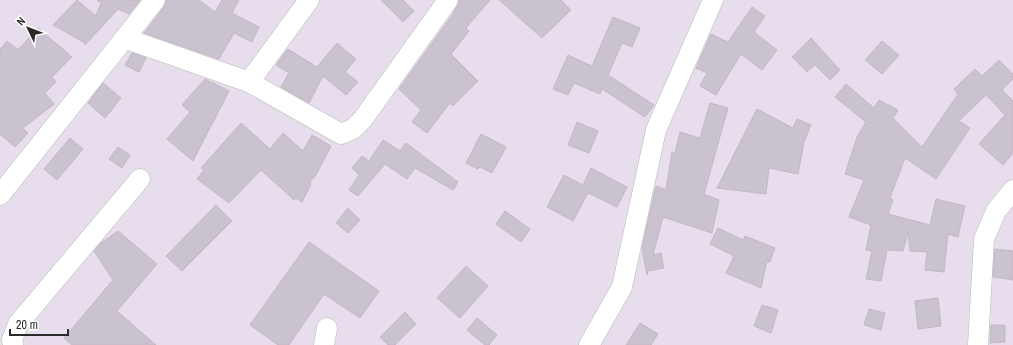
<svg xmlns="http://www.w3.org/2000/svg" width="1013" height="345" font-family="'Archivo Narrow',sans-serif">
<style>
.building{fill:#cac2ce;stroke:#c3b7c7}
.lines{fill:none;stroke-linecap:round;stroke-linejoin:round}
.minor-casing{stroke:#b3bdb1;stroke-width:21}
.minor{stroke:#fff;stroke-width:20}
</style>
<rect width="100%" height="100%" fill="#e7ddec"/>
<path class="building" d="M77,0L96,16L101,3L97,0H140L129,14L118,9L85,45V43L53,25Z
M166,0H199L215,12L222,0H239L232,13L259,27L252,42L234,33L219,59L144,33L164,7Z
M381,0H403L414,11L403,22Z
M459,0H490L466,28L469,31L451,54L478,81L453,106L450,103L427,133L412,122L421,110L399,89L453,14Z
M499,0H561L571,10L542,38Z
M752,7L765,16L754,32L777,50L762,70L741,54L716,95L700,86L707,73L696,68L711,34L728,42Z
M613,17L640,28L632,47L622,43L608,75L654,105L645,117L602,89L600,94L574,83L568,95L553,89L568,55L592,66Z
M38,28L72,57L52,77L56,82L45,93L54,104L23,128L28,133L15,147L0,134V49L7,41L18,50Z
M811,38L840,70L830,80L815,65L807,72L792,57Z
M882,41L899,55L882,74L865,60Z
M337,43L356,59L345,72L358,82L346,95L323,76L309,103L281,87L289,73L276,65L288,49L317,67Z
M132,53L146,58L139,72L125,65Z
M999,60L1013,74V79L1002,90L1013,101V153L1003,165L979,144L1005,115L986,95L959,121L970,128L936,179L905,158L890,198L893,200L888,214L930,225L936,199L965,206L958,237L948,234L944,272L925,270L927,252L910,251L908,232L903,251L887,250L881,281L866,279L872,251L866,250L871,225L849,217L864,180L845,174L857,137L866,122L835,97L846,84L874,108L879,100L898,110L893,118L922,147L958,94L954,89L975,69L982,76Z
M205,79L229,91L193,161L167,139L190,112L182,105Z
M103,83L121,98L105,118L88,103Z
M710,103L728,108L704,194L719,200L712,233L663,217L653,255L661,253L664,268L648,271L647,275L642,248L656,186L666,190L672,152L675,153L680,132L700,138Z
M757,109L793,128L797,119L811,125L804,142L798,174L769,168L766,194L717,188Z
M577,122L598,131L589,153L568,145Z
M241,123L270,149L283,133L303,151L312,135L331,146L316,175L310,182L311,184L302,202L296,198L294,200L261,170L229,203L197,179L204,170L201,168Z
M481,134L506,147L492,173L480,167L478,169L466,163Z
M70,138L83,149L57,180L44,169Z
M383,140L400,151L406,143L458,182L453,190L415,168L407,179L385,164L358,196L349,190L359,175L352,168L362,156L369,161Z
M118,147L130,155L122,168L109,159Z
M591,168L627,187L617,207L588,193L573,221L547,207L564,175L583,185Z
M216,205L232,221L182,271L166,256Z
M348,208L360,220L348,233L336,223Z
M505,211L530,229L521,242L496,224Z
M718,228L743,240L745,236L775,248L770,262L767,261L761,288L726,273L734,256L710,244Z
M118,231L157,264L117,311L156,345H72L64,338L113,280L94,251L101,243Z
M309,242L379,291L360,318L324,294L289,345H278L250,325Z
M995,249L1013,251V280L993,277Z
M466,266L488,286L460,318L437,298Z
M938,298L941,326L918,329L915,301Z
M762,305L778,310L771,333L754,326Z
M869,309L885,313L881,330L864,325Z
M405,312L416,324L395,345H388L380,337Z
M477,318L497,335L489,345H485L467,330Z
M640,323L658,334L651,345H626Z
M991,325H1005V342L990,343Z"/>
<g class="lines">
<defs>
<path id="minor" d="M124,38L249,82L341,134L353,129L363,119L448,0
M249,82L309,0
M0,195L155,0
M13,345L12,340L18,324L140,179
M324,345L327,328
M589,345L622,287L656,130L713,0
M978,345L984,239L996,211L1013,190"/>
</defs>
<use href="#minor" class="minor-casing"/>
<use href="#minor" class="minor"/>
</g>
<g transform="translate(28 28) rotate(313)" stroke="#ffffff" stroke-width="3" paint-order="stroke">
<path d="M0-3L7 15L0 10L-7 15Z" fill="#2b2b2b"/>
<text y="-6" font-size="11" font-weight="bold" text-anchor="middle" fill="#2b2b2b">N</text>
</g>
<path d="M10 329v6h58v-6" fill="none" stroke="#2b2b2b" stroke-width="2"/>
<text x="16" y="329" font-size="12" fill="#2b2b2b" stroke="#ffffff" stroke-width="3" paint-order="stroke">20 m</text>
</svg>
